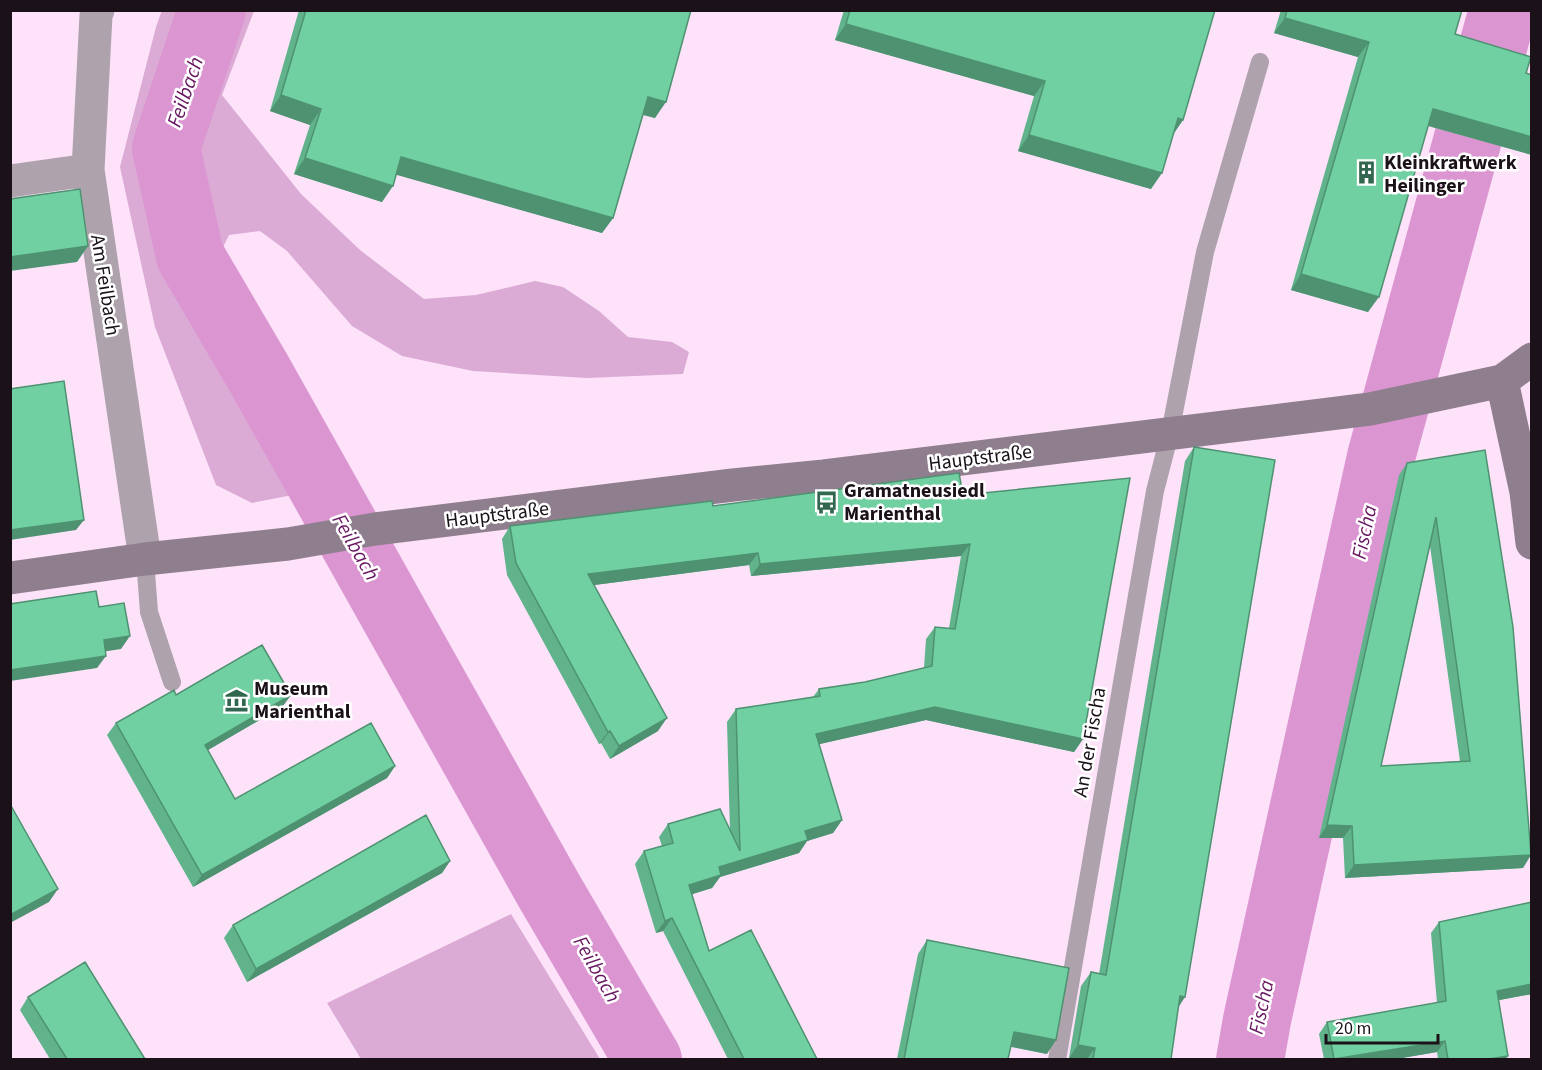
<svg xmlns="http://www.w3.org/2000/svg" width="1542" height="1070" font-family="'Source Sans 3',sans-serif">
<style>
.green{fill:#dbabd5}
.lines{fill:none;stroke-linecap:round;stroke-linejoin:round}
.river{stroke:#db96d2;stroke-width:68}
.lane{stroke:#aea2ac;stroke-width:18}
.street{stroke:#aea2ac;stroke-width:33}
.secondary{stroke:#8f7e8d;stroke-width:33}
.wall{fill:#60b38b;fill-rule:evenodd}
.shaded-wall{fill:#4e9271}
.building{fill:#70d0a2;stroke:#4e9271;stroke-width:1.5;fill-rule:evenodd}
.labels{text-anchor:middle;stroke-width:5;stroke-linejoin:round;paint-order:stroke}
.poi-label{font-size:20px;font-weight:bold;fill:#1a1119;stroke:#fff;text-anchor:start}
.street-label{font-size:20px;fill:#1a1119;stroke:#fff}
.water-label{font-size:21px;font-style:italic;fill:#671661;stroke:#fff}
</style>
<rect width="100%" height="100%" fill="#fde2f9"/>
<path class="green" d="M162,10L254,11L222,95L301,194L360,250L424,299L476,295L535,281L563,287L599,311L628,337L672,342L689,352L683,374L587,378L473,371L402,356L352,326L287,251L260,231L229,235L212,269L238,314L349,484L252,503L216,485L155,327L120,167L156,27Z
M511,914L600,1059H361L327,1003Z"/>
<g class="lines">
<path class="river" d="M212,10L166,148L190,256L258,372L548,889L648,1060
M1250,1060L1257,1020L1381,457L1503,10"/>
<path class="lane" d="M145,559L149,612L172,682
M1057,1060L1155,491L1170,433L1205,252L1260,62"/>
<path class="street" d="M98,10L96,15L88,170L145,559
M10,181L88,170"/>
<path class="secondary" d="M1502,381L1526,492L1532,543
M10,578L145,559L288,544L375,529L733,485L824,476L1370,409L1502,381L1532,359"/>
</g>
<path class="wall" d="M299,10H691L655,118L643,115L613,218L602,233L396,174L382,202L294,174L310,125L270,111Z
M844,10H1215L1183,120L1174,133L1151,189L1018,151L1034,96L835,40Z
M1281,10H1462L1455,34L1526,73L1532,75V155L1428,126L1368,312L1291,290L1358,57L1274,33Z
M1194,447L1178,1008L1171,1059H1075L1069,1058L1081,986L1091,972L1099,974L1185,461Z
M1485,450L1523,868L1345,878L1343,838H1319L1399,475L1407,463ZM1430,546L1460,761L1381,766Z
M963,495L1083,739L1074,752L926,720L819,744L842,820L833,833L807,841L799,853L720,877L712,888L692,894L709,951L817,1059H728L663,931L656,933L635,864L644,851L662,846L659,837L668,824L730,831L727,722L736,709L813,697L819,689L865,682L924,668L926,639L935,627L949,628L961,556L751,576L749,565L594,585L658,731L610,759L601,743L599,744L507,575L502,539L510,526L713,506Z
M176,695H291L282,707L208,750L235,799L395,766L387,778L193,887L107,735L116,723Z
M450,861L442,873L247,982L224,938L233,925Z
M1532,902V994L1499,1000L1506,1059H1438L1437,1052L1396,1059H1324L1319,1034L1327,1022L1437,1003L1431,933L1439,922Z
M927,940L1047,1054L1011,1047L1008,1059H897L918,954Z
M28,997L145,1059H50L20,1010Z"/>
<path class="shaded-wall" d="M1285,18L1369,42L1358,57L1274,33Z
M846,24L1045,81L1034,96L835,40Z
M281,95L321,109L310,125L270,111Z
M648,97L666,102L655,118L637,113Z
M1433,109L1532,137V155L1422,124Z
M1178,118L1183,120L1172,136Z
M1029,135L1162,173L1151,189L1018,151Z
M401,157L613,218L602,233L390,173Z
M305,158L393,186L382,202L294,174Z
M88,246L77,262L10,271V257Z
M1301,274L1379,297L1368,312L1291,290Z
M84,520L76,530L10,540V530Z
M970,544L961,556L751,576L760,564Z
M758,553L749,565L579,587L588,574Z
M130,636L121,649L95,653L104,640Z
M106,656L97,668L10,681V670Z
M291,695L282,707L196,757L205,745Z
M935,707L1083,739L1074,752L926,720L807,747L816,734Z
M667,718L658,731L610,759L619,746Z
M610,731L601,743L599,744L608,732Z
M395,766L387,778L193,887L202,875Z
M842,820L833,833L807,841L799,853L720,877L712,888L680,898L689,885L719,867L805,831Z
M1327,825L1352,826L1343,838H1319Z
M1531,855L1523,868L1345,878L1354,865Z
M450,861L442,873L247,982L256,969Z
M58,889L49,902L10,923V915Z
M672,918L663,931L656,933L665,921Z
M1532,984V994L1489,1002L1497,991Z
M1180,996L1185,997L1176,1011Z
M1014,1032L1056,1040L1047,1054L1004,1045Z
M1445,1041L1437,1052L1396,1059H1338Z
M1078,1045L1095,1048L1087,1059H1075L1069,1058Z
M1508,1056L1506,1059H1489Z"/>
<path class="building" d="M306,10H691L666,102L648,97L613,218L401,157L393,186L305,158L321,109L281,95Z
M850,10H1215L1183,120L1178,118L1162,173L1029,135L1045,81L846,24Z
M1287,10H1462L1455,34L1531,57L1526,73L1532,75V137L1433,109L1379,297L1301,274L1369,42L1285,18Z
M80,189L88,246L10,257V199Z
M64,381L84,520L10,530V389Z
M1194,447L1275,460L1185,997L1180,996L1171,1059H1093L1095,1048L1078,1045L1091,972L1106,975Z
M1485,450L1513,627L1531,855L1354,865L1352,826L1327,825L1407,463ZM1436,517L1470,761L1381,766Z
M959,473L963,495L1130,478L1083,739L935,707L816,734L842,820L805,831L808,840L719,867L721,875L689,885L709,951L751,930L817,1059H744L672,918L665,921L644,851L673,843L668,824L720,809L740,851L736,709L820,696L819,689L865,682L932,666L935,627L955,629L970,544L760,564L758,553L588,574L667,718L619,746L610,731L608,732L516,563L510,526L712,501L713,506Z
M96,591L99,607L124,603L130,636L104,640L106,656L10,670V604Z
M262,645L291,695L205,745L235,799L371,723L395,766L202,875L116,723L174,690L176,695Z
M10,804L58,889L10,915Z
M426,815L450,861L256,969L233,925Z
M1532,902V984L1497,991L1508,1056L1489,1059H1448L1445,1041L1334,1059L1327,1022L1446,1001L1439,922Z
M927,940L1069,968L1056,1040L1014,1032L1008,1059H904Z
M85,962L145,1059H67L28,997Z"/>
<defs>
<symbol id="building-bare" viewBox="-9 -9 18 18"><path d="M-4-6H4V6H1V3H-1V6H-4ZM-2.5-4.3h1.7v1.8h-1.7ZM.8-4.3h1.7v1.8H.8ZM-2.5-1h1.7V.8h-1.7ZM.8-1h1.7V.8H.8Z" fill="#31674e" stroke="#fff" stroke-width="2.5" paint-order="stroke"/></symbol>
<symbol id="bus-bare" viewBox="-9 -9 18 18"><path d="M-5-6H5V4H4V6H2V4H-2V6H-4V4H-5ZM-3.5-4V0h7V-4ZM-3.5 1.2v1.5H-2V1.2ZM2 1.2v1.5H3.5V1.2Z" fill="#31674e" stroke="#fff" stroke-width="2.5" paint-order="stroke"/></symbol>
<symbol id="museum-bare" viewBox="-9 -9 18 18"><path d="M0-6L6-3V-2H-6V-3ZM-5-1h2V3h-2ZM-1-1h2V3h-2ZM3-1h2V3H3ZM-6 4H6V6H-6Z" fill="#31674e" stroke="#fff" stroke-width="2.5" paint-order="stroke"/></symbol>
</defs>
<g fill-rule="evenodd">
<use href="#building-bare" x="1350" y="156" width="33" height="33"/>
<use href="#bus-bare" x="810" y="486" width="33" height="33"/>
<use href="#museum-bare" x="220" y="684" width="33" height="33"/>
</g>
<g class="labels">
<g class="poi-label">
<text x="1384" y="169">Kleinkraftwerk<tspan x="1384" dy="23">Heilinger</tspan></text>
<text x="844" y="497">Gramatneusiedl<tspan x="844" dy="23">Marienthal</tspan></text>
<text x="254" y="695">Museum<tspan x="254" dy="23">Marienthal</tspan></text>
</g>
<g class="street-label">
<text transform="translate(106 285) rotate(81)" y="7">Am Feilbach</text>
<text transform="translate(980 457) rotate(-7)" y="7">Hauptstraße</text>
<text transform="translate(497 514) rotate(-7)" y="7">Hauptstraße</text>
<text transform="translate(1089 742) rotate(-80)" y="7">An der Fischa</text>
</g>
<g class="water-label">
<text transform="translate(185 92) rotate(-71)" y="7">Feilbach</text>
<text transform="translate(1364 532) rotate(-78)" y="7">Fischa</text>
<text transform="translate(356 547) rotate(60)" y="7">Feilbach</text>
<text transform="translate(597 969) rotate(60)" y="7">Feilbach</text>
<text transform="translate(1261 1007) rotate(-78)" y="7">Fischa</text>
</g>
</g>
<rect width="1542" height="1070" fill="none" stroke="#1a1119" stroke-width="24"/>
<path d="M1326 1034v9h112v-9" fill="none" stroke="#1a1119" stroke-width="3"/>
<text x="1335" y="1034" font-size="18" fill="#1a1119" stroke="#ffffff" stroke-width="4.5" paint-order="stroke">20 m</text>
</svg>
